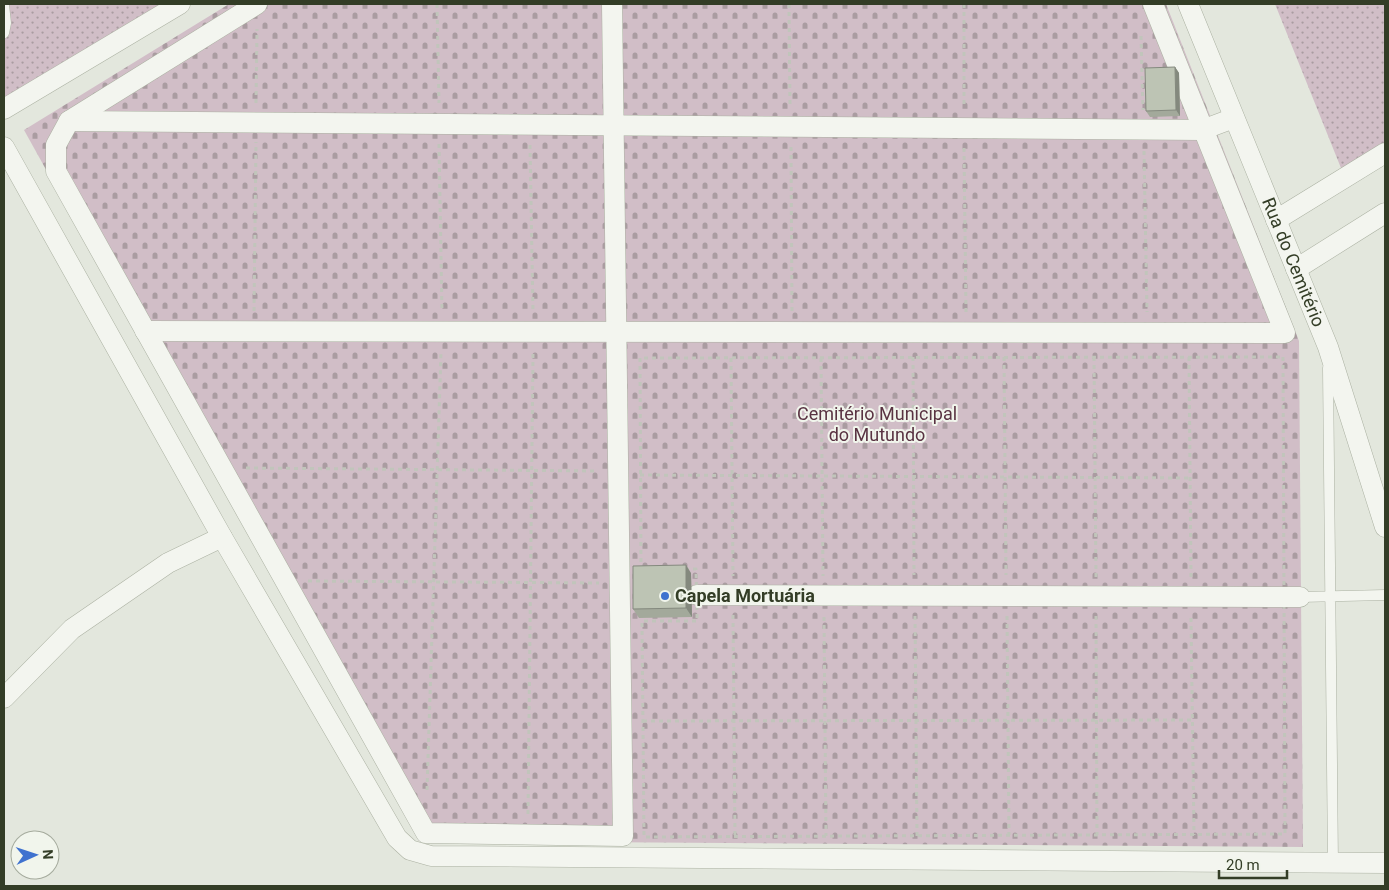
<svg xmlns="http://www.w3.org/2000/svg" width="1389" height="890" font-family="Roboto,sans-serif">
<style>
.grass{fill:url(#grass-dots)}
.cemetery{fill:url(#cemetery-stones)}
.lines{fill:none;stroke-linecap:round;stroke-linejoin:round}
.lane-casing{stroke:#abb1a2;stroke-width:11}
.street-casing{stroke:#abb1a2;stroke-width:21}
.path{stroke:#c1c5bb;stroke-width:3;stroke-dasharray:4 4;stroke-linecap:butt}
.lane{stroke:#f3f5ef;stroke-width:10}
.street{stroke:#f3f5ef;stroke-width:20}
.wall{fill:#a3a99b}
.shaded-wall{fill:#84897e}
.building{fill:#bdc4b4;stroke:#84897e}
.poi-dot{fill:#3f72cf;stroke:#f1f5ec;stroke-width:2}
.labels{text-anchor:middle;stroke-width:4;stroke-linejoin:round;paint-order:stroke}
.street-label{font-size:18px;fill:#333d26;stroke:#f1f5ec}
.park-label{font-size:18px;fill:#593342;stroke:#f1f5ec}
.poi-label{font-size:18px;font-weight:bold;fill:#333d26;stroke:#f1f5ec;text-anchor:start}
</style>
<defs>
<pattern id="grass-dots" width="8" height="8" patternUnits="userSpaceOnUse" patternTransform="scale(1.25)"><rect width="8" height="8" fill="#d1bec7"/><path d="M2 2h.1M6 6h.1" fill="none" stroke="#aa9ca1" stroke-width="1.8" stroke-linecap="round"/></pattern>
<pattern id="cemetery-stones" width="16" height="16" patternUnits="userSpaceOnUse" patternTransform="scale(1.25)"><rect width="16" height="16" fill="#d1bec7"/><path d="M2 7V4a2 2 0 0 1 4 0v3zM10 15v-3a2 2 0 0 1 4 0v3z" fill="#aa9ca1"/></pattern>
</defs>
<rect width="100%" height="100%" fill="#e3e7dd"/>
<path class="grass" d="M4,4H180L4,109Z
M1275,4H1385V153L1345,178Z"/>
<path class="cemetery" d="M229,4H1166L1299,341L1303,847L419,841L24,130Z"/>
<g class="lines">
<defs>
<path id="lane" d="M4,5L6,23L4,33
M1328,368L1333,864
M1300,597L1385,595"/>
<g id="street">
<path d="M257,4L69,121L56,145V171L426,833L623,836L612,4"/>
<path id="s1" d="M1188,4L1328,347L1385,527"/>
<path d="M4,109L180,4"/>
<path d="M69,121L1202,130L1234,118"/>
<path d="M4,147L222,537L397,838L410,850L431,856L1385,863"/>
<path d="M1276,220L1385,153"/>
<path d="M1296,269L1385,213"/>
<path d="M145,331L1285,333L1153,4"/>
<path d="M697,595L1300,597"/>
<path d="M4,698L72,629L168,563L222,537"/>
</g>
</defs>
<use href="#lane" class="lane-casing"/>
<use href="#street" class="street-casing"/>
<path class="path" d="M437,4L439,103
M789,4L790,106
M964,4V107
M1141,36L1143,110
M256,103L257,29
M439,144L442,311
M530,145L533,312
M791,147L792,311
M964,148L966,312
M1144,151L1147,312
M254,311L256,142
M913,357L914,575
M1004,357L1006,575
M1094,357L1096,577
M1189,357L1191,577
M1283,357L1285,834L644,837L642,621H697V613L696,569L641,570L640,358Z
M731,358L733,576
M821,358L823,576
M246,468L598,471
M640,475L1190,478
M308,581L599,583
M733,615L735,837
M915,616L917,836
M1007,616L1009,835
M1096,616L1097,835
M824,617L826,836
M1191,618L1194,835
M643,721L1192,720
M427,790L441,352
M528,814L533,353"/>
<use href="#lane" class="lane"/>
<use href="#street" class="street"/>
</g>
<path class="wall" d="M1175,67L1179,73L1180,116L1150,117L1146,111Z
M691,573L692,617L639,618L633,609Z"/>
<path class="shaded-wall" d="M1175,67L1179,73L1180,116L1176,110Z
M686,565L691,573L692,617L686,608Z"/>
<path class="building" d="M1175,67L1176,110L1146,111L1145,68Z
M686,565V608L633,609V566Z"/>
<circle class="poi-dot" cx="665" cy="596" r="5"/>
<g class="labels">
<g class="street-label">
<text dy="6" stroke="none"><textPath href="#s1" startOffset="279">Rua do Cemitério</textPath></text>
</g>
<g class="park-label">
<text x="877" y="420">Cemitério Municipal<tspan x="877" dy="21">do Mutundo</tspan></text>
</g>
<g class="poi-label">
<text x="675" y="602">Capela Mortuária</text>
</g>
</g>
<rect width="1389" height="890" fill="none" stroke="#333d26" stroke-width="10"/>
<g transform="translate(35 855) rotate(87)"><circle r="24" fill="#f1f5ec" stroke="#a5ab9d"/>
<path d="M0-4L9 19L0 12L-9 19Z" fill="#3f72cf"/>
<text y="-8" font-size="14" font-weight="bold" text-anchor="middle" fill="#333d26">N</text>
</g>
<path d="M1219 870v8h68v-8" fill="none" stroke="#333d26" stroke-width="2.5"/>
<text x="1226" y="870" font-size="15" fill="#333d26" stroke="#f1f5ec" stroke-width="4" paint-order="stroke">20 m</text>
</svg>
